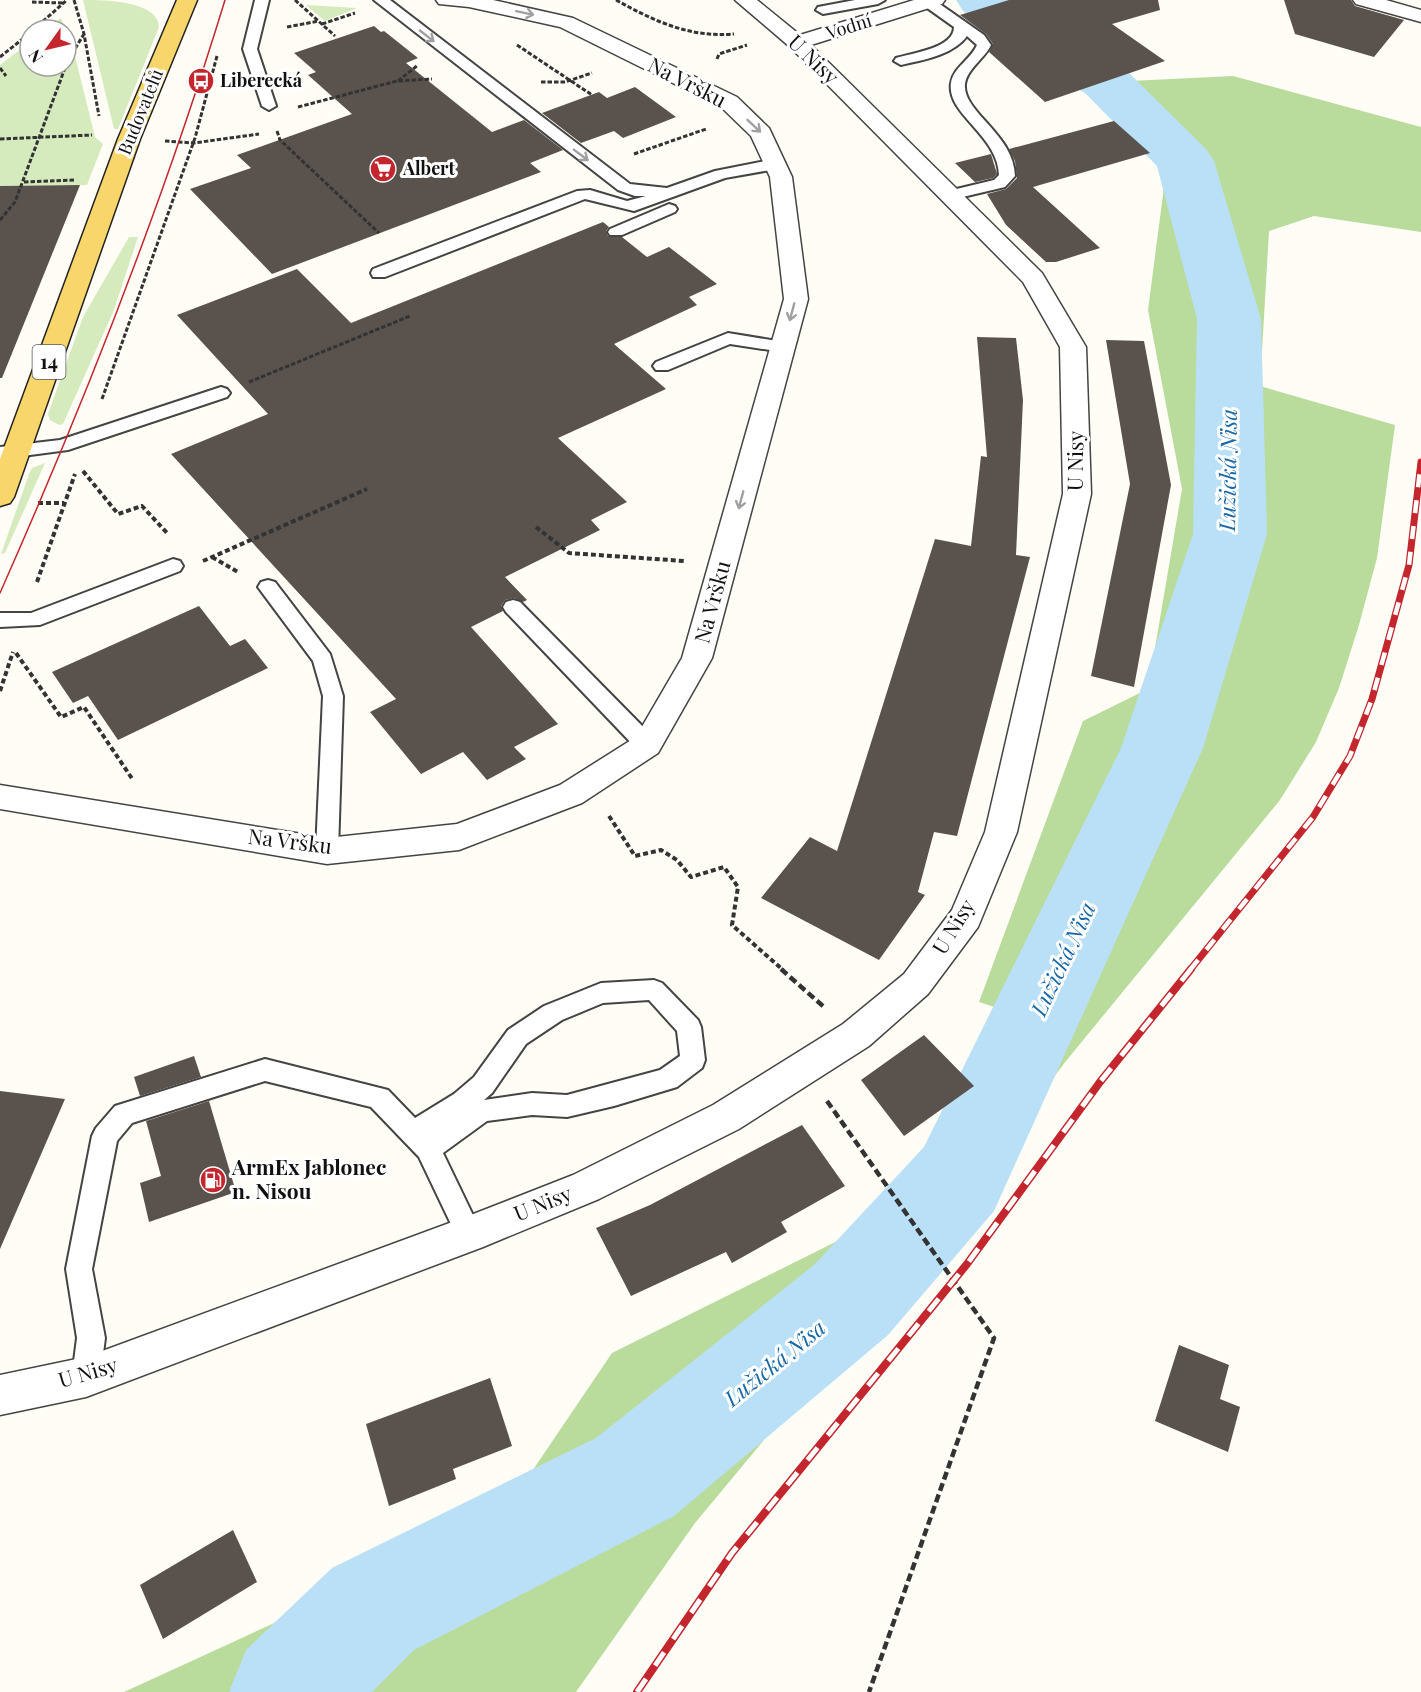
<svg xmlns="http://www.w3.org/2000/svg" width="1421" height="1692" font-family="'Playfair Display',serif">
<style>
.green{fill:#d5ebbd}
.forest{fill:#b9dc9c}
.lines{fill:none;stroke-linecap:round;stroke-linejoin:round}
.river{fill:#b9e0f7;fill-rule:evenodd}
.building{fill:#5a524d}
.service-casing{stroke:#444;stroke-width:4}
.minor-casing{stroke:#444;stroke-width:3}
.primary-casing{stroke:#222;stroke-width:3}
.path-far2{stroke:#333;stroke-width:3;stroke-dasharray:4.5 2;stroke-linecap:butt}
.path-far1{stroke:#333;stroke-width:4;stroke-dasharray:5 3;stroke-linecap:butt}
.path{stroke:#333;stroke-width:4.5;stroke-dasharray:8 4;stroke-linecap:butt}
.service{fill:#fff;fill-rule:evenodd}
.minor{fill:#fff;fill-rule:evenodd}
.primary{fill:#f9d66b;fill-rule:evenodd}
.tram{stroke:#c4262e;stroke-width:1.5}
.rail-far1-casing{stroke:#c4262e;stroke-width:7}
.rail-casing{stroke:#c4262e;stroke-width:8}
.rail-far1{stroke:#fff;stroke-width:4.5;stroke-dasharray:13;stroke-linecap:butt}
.rail{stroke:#fff;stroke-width:5;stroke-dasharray:16;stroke-linecap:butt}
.oneway{stroke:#a0a0a0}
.labels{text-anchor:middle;stroke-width:6;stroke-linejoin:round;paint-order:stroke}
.far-street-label{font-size:18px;fill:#111;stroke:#fff}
.far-poi-label{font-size:18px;font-weight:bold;fill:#111;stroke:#fff;text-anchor:start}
.shield{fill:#fff;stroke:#585858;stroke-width:1.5}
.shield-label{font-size:20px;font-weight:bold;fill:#111}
.street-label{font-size:21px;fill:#111;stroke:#fff}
.poi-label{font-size:21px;font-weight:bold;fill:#111;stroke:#fff;text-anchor:start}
.water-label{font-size:22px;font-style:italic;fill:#1768a6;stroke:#fff}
</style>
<rect width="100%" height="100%" fill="#fffdf5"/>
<path class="green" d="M83,0C102,0 158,0 159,27L118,129H114Z
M306,5L357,8L325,21Z
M61,18L72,44L95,137L103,144L87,185L0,186V65L30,42V66H66V30H45Z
M129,237H138L114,310L63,424L59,425L50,420L48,414L83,317Z
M45,463L5,553L1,554L29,474L32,468Z"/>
<path class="forest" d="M1233,76L1421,127V232L1314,216L1269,231L1260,386L1395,425L1377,558L1359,625L1339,688L1316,742L1280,800L1066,1061L931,1239L695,1523L576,1692H124L499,1520L612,1353L912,1204L1013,1013L979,1002L1083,721L1148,689L1182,489L1148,310L1167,164L1163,155L1089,83Z"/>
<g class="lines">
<path class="river" d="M956,0H1018L1126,70L1206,149L1214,161L1261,319L1267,534L1203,748L994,1211L888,1335L674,1516L414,1650L372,1692H229L246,1650L332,1568L596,1438L814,1265L924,1147L1121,748L1193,534L1197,319L1157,166L1086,94L963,11Z"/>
</g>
<path class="building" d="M1009,0H1158L1160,10L1112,24L1165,61L1045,102L989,52L993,44L986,34L960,15Z
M1284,0H1351L1355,6L1404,20L1374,57L1295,34Z
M374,26L381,32L384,31L418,58L406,63L492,132L524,120L563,150L530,163L541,172L272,274L190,189L251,168L237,155L352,114L308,75L316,72L294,53Z
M635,87L676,117L623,138L614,131L581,143L542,113L599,92L607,98Z
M1114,121L1150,153L1033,187L1100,248L1056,262H1046L1006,225L987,194L1006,189L1017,178L1015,161L1009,149Z
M991,154L997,174L993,178L975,182L955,163Z
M80,185L2,378H0V186Z
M603,222L609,227L606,231L608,236L622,237L647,257L669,247L717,284L689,297L697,305L614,344L666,389L558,438L627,502L591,520L600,530L505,577L527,600L523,602L514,598L505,600L501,606L503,611L471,627L558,724L514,747L526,759L487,780L463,752L421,774L370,712L396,699L171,454L268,414L177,315L297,269L351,323Z
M977,337L1016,338L1023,400L1016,555L1030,557L957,836L934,832L918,892L925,895L879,960L761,898L810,837L837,851L935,539L971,546L981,456L987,457Z
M1106,340L1144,341L1171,485L1134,687L1091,676L1130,484Z
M199,606L230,646L245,639L268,668L118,740L88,696L73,703L52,672Z
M924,1035L974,1086L904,1136L861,1080Z
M194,1056L201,1077L140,1096L134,1077Z
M0,1091L65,1099L0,1249Z
M209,1101L236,1192L149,1222L140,1183L161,1176L146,1121Z
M802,1125L845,1186L781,1222L787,1232L732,1263L726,1252L631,1296L596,1228L650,1205Z
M1179,1345L1229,1365L1220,1399L1240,1407L1228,1452L1155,1421Z
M490,1378L512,1446L453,1469L456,1479L389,1506L366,1424Z
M233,1530L257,1582L163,1639L140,1585Z"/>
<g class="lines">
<defs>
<path id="service" d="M255,0H269L257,49L276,106L269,110L262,106L243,49Z
M374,0H390L630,184L667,188L715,171L776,159L784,164L776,169L725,178L634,211L585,199L385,277H373L371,273L373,269L577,191L590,190L627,201L646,196H635L618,190Z
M855,0H885L878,4L823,14L816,10L818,7Z
M922,0H934L984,35L991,45C985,58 967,69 965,84C962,112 1014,134 1015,176L1005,187L950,200L942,195L944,192L994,180L999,175C998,135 946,114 951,83C953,68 971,59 977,45L967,36C953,55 923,60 901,65L894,61L896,58C913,53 954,48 954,27L923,5Z
M669,204L675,206L677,209L675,212L622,235H610L608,232L610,229Z
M728,333L783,342L789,343L792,347L789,351L783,352L730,344L668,370H656L653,366L656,362Z
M221,387L227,389L230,393L227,397L68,450L0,459V447L60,440Z
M173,559L180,561L183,566L180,571L40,625L0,627V613H31Z
M268,580L275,582L330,654L343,696L338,851L335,857L327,860L319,857L316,851L323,696L313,661L258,587L261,582Z
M513,600L520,602L655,739L658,745L655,751L647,753L639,751L506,612L503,607L506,602Z
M654,980L662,983L698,1020L701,1027L705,1060L702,1068L677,1087L614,1106L567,1117L532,1115L487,1121L443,1153L482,1234L478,1243L469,1246L460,1243L419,1157L371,1107L265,1081L132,1123L117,1141L92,1269L105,1338L100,1377L96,1387L86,1391L76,1387L72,1377L77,1338L66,1269L92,1136L96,1128L115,1106L265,1059L388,1090L415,1118L454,1094L474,1077L508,1030L544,1006L601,983ZM649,1000L677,1031L680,1056L660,1070L567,1095L532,1093L484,1100L492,1093L526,1044L562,1020L603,1003Z"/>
<path id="minor" d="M436,0H493L573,18L737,97L769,128L792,177L808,299L712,658L658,753L582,803L459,850L327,864L0,809V785L327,838L457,824L560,785L636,737L682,658L784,299L770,177L751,136L721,107L560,27L469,7L439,4Z
M735,0H757L800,35L914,0H945L942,4L811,45L1042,273L1086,347L1091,494L1017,832L978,927L928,994L869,1046L739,1129L599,1199L483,1247L86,1397L0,1415V1375L86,1357L463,1218L573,1175L713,1105L843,1024L904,974L952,910L985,832L1063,494L1060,347L1023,282L790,47Z
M1353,0H1386L1421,10V22L1356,4Z"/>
<path id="primary" d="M177,0H197L140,139L14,497L10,503L0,506V459L118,139Z"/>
</defs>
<use href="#service" class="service-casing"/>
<use href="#minor" class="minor-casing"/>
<use href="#primary" class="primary-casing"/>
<path class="path-far2" d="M74,0L84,34L99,116
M295,0L335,36
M616,0C654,21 690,38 734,34
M32,2L63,3
M322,24L355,13
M287,27L319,21
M33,30L67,0
M517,45L592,95
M0,57L30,33
M717,59L719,54L747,45
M0,68L6,76
M398,81L418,65
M541,82H565L592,73
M298,107L397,81L432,79
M277,131L280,140L379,233
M0,139L92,135
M165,141L194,143L259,134
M634,154L706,129
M24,182L76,180
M0,220L15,202L68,60L84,34
M249,382L410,316
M102,399L195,138L217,56"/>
<path class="path-far1" d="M83,471L118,514L142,506L168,534
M38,503H64
M536,527L569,553L684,561
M212,557L238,572
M203,561L367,489
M37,582L75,474
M16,653L61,717L84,707L133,780
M0,691L13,652
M609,816L635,856L661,850L677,860L691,877L724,867L738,887L732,925L783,970"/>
<path class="path" d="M781,969L824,1007
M827,1101L994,1338L869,1692"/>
<use href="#service" class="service"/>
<use href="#minor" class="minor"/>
<use href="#primary" class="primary"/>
<path class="tram" d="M0,593C86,399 163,203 225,0"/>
<defs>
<path id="rail-far1" d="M1190,970L1313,817L1350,756L1372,699L1409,565L1421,462"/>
<path id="rail" d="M637,1692L732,1553L967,1264L1100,1082L1191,969"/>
</defs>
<use href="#rail-far1" class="rail-far1-casing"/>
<use href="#rail" class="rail-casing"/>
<use href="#rail-far1" class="rail-far1"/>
<use href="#rail" class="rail"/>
</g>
<defs><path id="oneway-shaft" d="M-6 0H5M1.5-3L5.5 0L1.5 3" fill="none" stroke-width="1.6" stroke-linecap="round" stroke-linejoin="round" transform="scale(1.5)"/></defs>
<g class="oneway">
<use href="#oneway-shaft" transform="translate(525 13) rotate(12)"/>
<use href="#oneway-shaft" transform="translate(427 36) rotate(38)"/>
<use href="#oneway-shaft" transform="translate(754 126) rotate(43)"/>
<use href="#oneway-shaft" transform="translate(581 155) rotate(37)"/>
<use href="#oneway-shaft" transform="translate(792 312) rotate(105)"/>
<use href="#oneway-shaft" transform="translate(741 500) rotate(105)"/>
</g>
<defs>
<symbol id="bus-disc" viewBox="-11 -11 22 22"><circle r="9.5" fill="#c4262e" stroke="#fff"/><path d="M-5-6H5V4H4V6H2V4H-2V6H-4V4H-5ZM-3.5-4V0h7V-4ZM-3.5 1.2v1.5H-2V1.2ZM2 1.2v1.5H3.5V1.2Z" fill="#fff"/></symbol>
<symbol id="supermarket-disc" viewBox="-11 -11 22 22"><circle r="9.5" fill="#c4262e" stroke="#fff"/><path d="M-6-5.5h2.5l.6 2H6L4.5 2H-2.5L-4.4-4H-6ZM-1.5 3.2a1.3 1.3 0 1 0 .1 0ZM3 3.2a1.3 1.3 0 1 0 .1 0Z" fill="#fff"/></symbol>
<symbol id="fuel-disc" viewBox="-11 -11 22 22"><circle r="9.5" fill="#c4262e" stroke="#fff"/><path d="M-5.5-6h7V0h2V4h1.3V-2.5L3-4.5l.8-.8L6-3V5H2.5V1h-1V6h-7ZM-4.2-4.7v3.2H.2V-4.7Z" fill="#fff"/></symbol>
</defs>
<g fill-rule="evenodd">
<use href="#bus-disc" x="186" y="66" width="30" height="30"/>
<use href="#supermarket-disc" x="368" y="154" width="30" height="30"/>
<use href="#fuel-disc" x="198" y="1165" width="30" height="30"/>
</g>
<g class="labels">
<g class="far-street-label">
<text transform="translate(849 27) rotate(-17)" y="6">Vodní</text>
<text transform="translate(141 112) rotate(-68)" y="6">Budovatelů</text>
</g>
<g class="far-poi-label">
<text x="220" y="87">Liberecká</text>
<text x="403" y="175">Albert</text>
</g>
<rect class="shield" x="32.5" y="345" width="33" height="34" rx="4.5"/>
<g class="shield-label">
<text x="49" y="369">14</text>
</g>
<g class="street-label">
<text transform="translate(813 60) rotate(44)" y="7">U Nisy</text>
<text transform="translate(687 83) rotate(27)" y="7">Na Vršku</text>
<text transform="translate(1076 461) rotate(-89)" y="7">U Nisy</text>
<text transform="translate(713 602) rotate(-75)" y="7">Na Vršku</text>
<text transform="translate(290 842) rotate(7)" y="7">Na Vršku</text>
<text transform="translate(954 927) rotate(-58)" y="7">U Nisy</text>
<text transform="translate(543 1204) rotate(-22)" y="7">U Nisy</text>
<text transform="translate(88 1373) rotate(-16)" y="7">U Nisy</text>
</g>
<g class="poi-label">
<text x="232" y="1175">ArmEx Jablonec<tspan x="232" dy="24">n. Nisou</tspan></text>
</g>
<g class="water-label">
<text transform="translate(1228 470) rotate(-89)" y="8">Lužická Nisa</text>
<text transform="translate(1063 959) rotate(-65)" y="8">Lužická Nisa</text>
<text transform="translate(775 1363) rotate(-39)" y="8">Lužická Nisa</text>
</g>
</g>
<g transform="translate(48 48) rotate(236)"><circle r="28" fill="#ffffff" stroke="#a0a0a0" stroke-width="1.5"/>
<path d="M0-4.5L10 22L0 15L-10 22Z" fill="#c4262e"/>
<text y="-9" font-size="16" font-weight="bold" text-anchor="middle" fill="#111111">N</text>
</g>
</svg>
